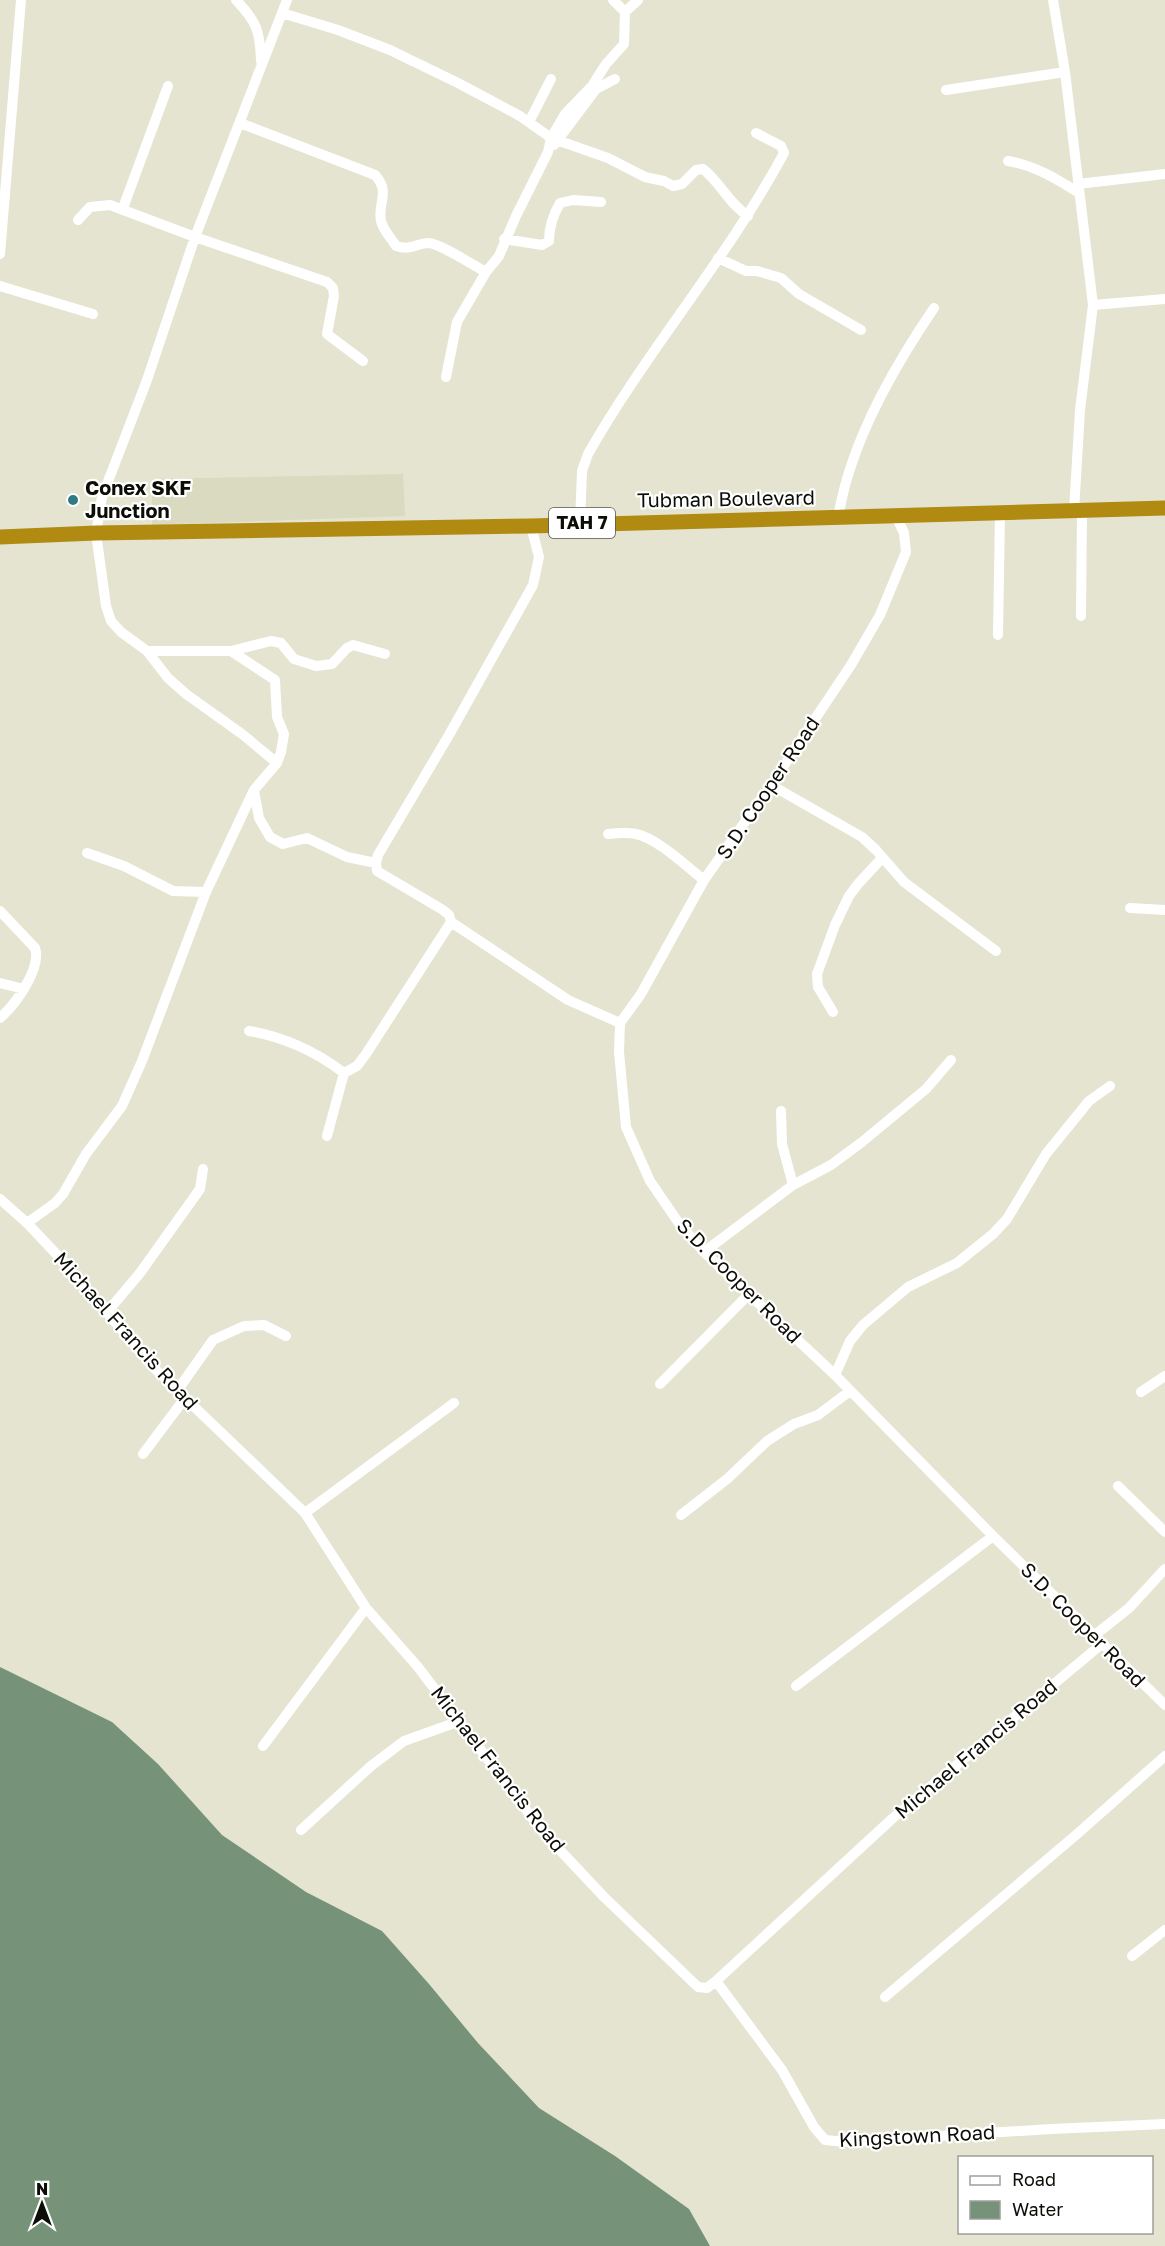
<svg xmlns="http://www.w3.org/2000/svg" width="1165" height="2246" font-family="'Golos Text',sans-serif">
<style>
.built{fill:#d9dabf}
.water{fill:#769379}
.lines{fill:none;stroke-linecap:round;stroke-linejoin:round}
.minor{stroke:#fff;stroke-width:10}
.highway{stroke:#b08a11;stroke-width:15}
.poi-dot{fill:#327a83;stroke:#fff;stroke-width:2}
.labels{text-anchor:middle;stroke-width:4.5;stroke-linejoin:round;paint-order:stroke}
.shield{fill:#fff;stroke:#565651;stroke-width:1.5}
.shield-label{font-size:18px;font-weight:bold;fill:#0d0d07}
.poi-label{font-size:20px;font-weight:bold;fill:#0d0d07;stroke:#fff;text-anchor:start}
.street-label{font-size:20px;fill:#0d0d07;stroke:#fff}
</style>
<rect width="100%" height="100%" fill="#e4e4d1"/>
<path class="built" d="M403,474L405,516L152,525V479Z"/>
<path class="water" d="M0,1667L112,1722L158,1764L222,1835L306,1892L382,1931L429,1984L478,2043L539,2108L615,2156L689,2209L710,2246H0Z"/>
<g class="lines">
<path class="minor" d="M236,0C257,22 260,31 261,61
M287,0L195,237L147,380L102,497L96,533L106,606L111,621L121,632L147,651H231L271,641L281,643L294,659L316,666L332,664L347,648L353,645L385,654
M613,0L625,12
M638,0L625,12L624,44L606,64L592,86L565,114L551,138L608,158L645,177L664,181L673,186L682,184L696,170L703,169C720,182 729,204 748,216
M1053,0L1065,72L1093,305L1080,410L1074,511
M282,13L338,30L390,50L458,83L520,116L551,138L548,152L516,216L499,256L486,272L457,322L446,377
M946,90L1065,72
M529,122L551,79
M240,123L375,175C391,192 377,204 381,221C383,230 391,238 396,246C412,251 416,243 429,243C441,244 474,266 486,272
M554,145L596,89L615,79
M1008,161C1034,165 1057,179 1079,193
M1078,184L1165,174
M123,208L168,86
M78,220L90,207L110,205L195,237L327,282L333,288L334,296L327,334L363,361
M504,239L542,245L549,241C549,227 553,215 560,203L573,200L601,202
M0,254L21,0
M718,258L746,271H757L781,278L799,294L861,330
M0,286L93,314
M1093,305L1165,299
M896,516L904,533L906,552L880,615L851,665L771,785L704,880L641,994L620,1023L619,1052L626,1127L650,1181L678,1222L704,1252L835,1375L993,1536L1165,1705
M838,517C841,502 844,487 849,472C867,414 900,358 934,308
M580,523L582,471L588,454C647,350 727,259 784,153L781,146L756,133
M531,526L539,557L533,585L449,735L378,855L376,863L377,871L443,910L449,915L451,922L568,1000L620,1023
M1081,616L1082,511
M998,635L1000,513
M147,651L168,678L186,694L242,734L277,763
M771,785L862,837L876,850L904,882L996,951
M254,791L259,818L270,837L283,844L307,838L347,857L376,863
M608,834C617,833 627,832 636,834C657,838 687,867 704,880
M87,853L124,866L173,891L206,892
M1130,908L1165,910
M0,911L35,948C42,968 15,1005 0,1018
M0,983L24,989
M833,1012L818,987L817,974L835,925L849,896L858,884L882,858
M249,1031C282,1036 317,1052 344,1073
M781,1111L782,1144L793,1185
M327,1136L344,1073L357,1066L366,1054L451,922
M0,1199L27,1223L61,1259L156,1370L305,1513L366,1608L418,1667L542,1831L604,1897L698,1987L707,1988L716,1981L893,1818L1103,1643
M27,1223L55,1203L63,1194L86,1154L122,1106L142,1061L206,892L254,790L277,763L281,752L284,734L277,717L275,680L231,651
M704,1252L793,1185L831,1165L862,1142L926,1089L951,1060
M108,1311L140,1273L200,1189L203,1169
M835,1375L850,1341L863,1325L908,1287L957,1263L993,1234L1007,1219L1046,1154L1089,1101L1110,1086
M660,1384L749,1294
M177,1391L213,1340L244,1326L264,1325L286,1336
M1141,1392L1165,1376
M143,1454L185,1398
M1118,1486L1165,1532
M305,1513L454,1403
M681,1515L727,1479L767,1441L794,1424L818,1415L850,1391
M1095,1635L1129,1608L1165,1569
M796,1686L993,1536
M263,1746L366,1608
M301,1830L371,1766L404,1741L460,1721
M1132,1956L1165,1930
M716,1981L782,2070L814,2127L825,2140L845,2142L1051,2129L1165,2124
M885,1997L1076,1835L1165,1756"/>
<path class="highway" d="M0,537L96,533L531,526L1165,508"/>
</g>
<circle class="poi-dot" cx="73" cy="500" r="6"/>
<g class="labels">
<rect class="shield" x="549" y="508" width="66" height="30" rx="4.5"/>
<g class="shield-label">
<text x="582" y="529">TAH 7</text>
</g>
<g class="poi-label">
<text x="85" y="495">Conex SKF<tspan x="85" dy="23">Junction</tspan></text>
</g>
<g class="street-label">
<text transform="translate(726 499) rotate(-1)" y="7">Tubman Boulevard</text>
<text transform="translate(768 788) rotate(-56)" y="7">S.D. Cooper Road</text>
<text transform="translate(739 1281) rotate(45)" y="7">S.D. Cooper Road</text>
<text transform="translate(126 1331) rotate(48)" y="7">Michael Francis Road</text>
<text transform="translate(1083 1625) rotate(45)" y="7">S.D. Cooper Road</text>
<text transform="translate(976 1749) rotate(-40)" y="7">Michael Francis Road</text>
<text transform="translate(498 1769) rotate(52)" y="7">Michael Francis Road</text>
<text transform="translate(917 2136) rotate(-3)" y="7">Kingstown Road</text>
</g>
</g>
<rect x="958" y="2156" width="195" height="78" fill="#ffffff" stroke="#9e9e9c" stroke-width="1.5"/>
<rect x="970" y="2176" width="30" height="9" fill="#ffffff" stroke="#9e9e9c" stroke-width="1.5"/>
<text x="1012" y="2186" font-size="18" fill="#0d0d07">Road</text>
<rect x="970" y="2201" width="30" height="18" fill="#769379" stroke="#9e9e9c" stroke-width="1.5"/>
<text x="1012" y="2216" font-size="18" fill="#0d0d07">Water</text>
<g transform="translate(42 2204)" stroke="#ffffff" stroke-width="4.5" paint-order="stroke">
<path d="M0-4.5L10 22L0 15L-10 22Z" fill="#0d0d07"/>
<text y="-9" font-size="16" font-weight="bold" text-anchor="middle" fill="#0d0d07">N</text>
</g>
</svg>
